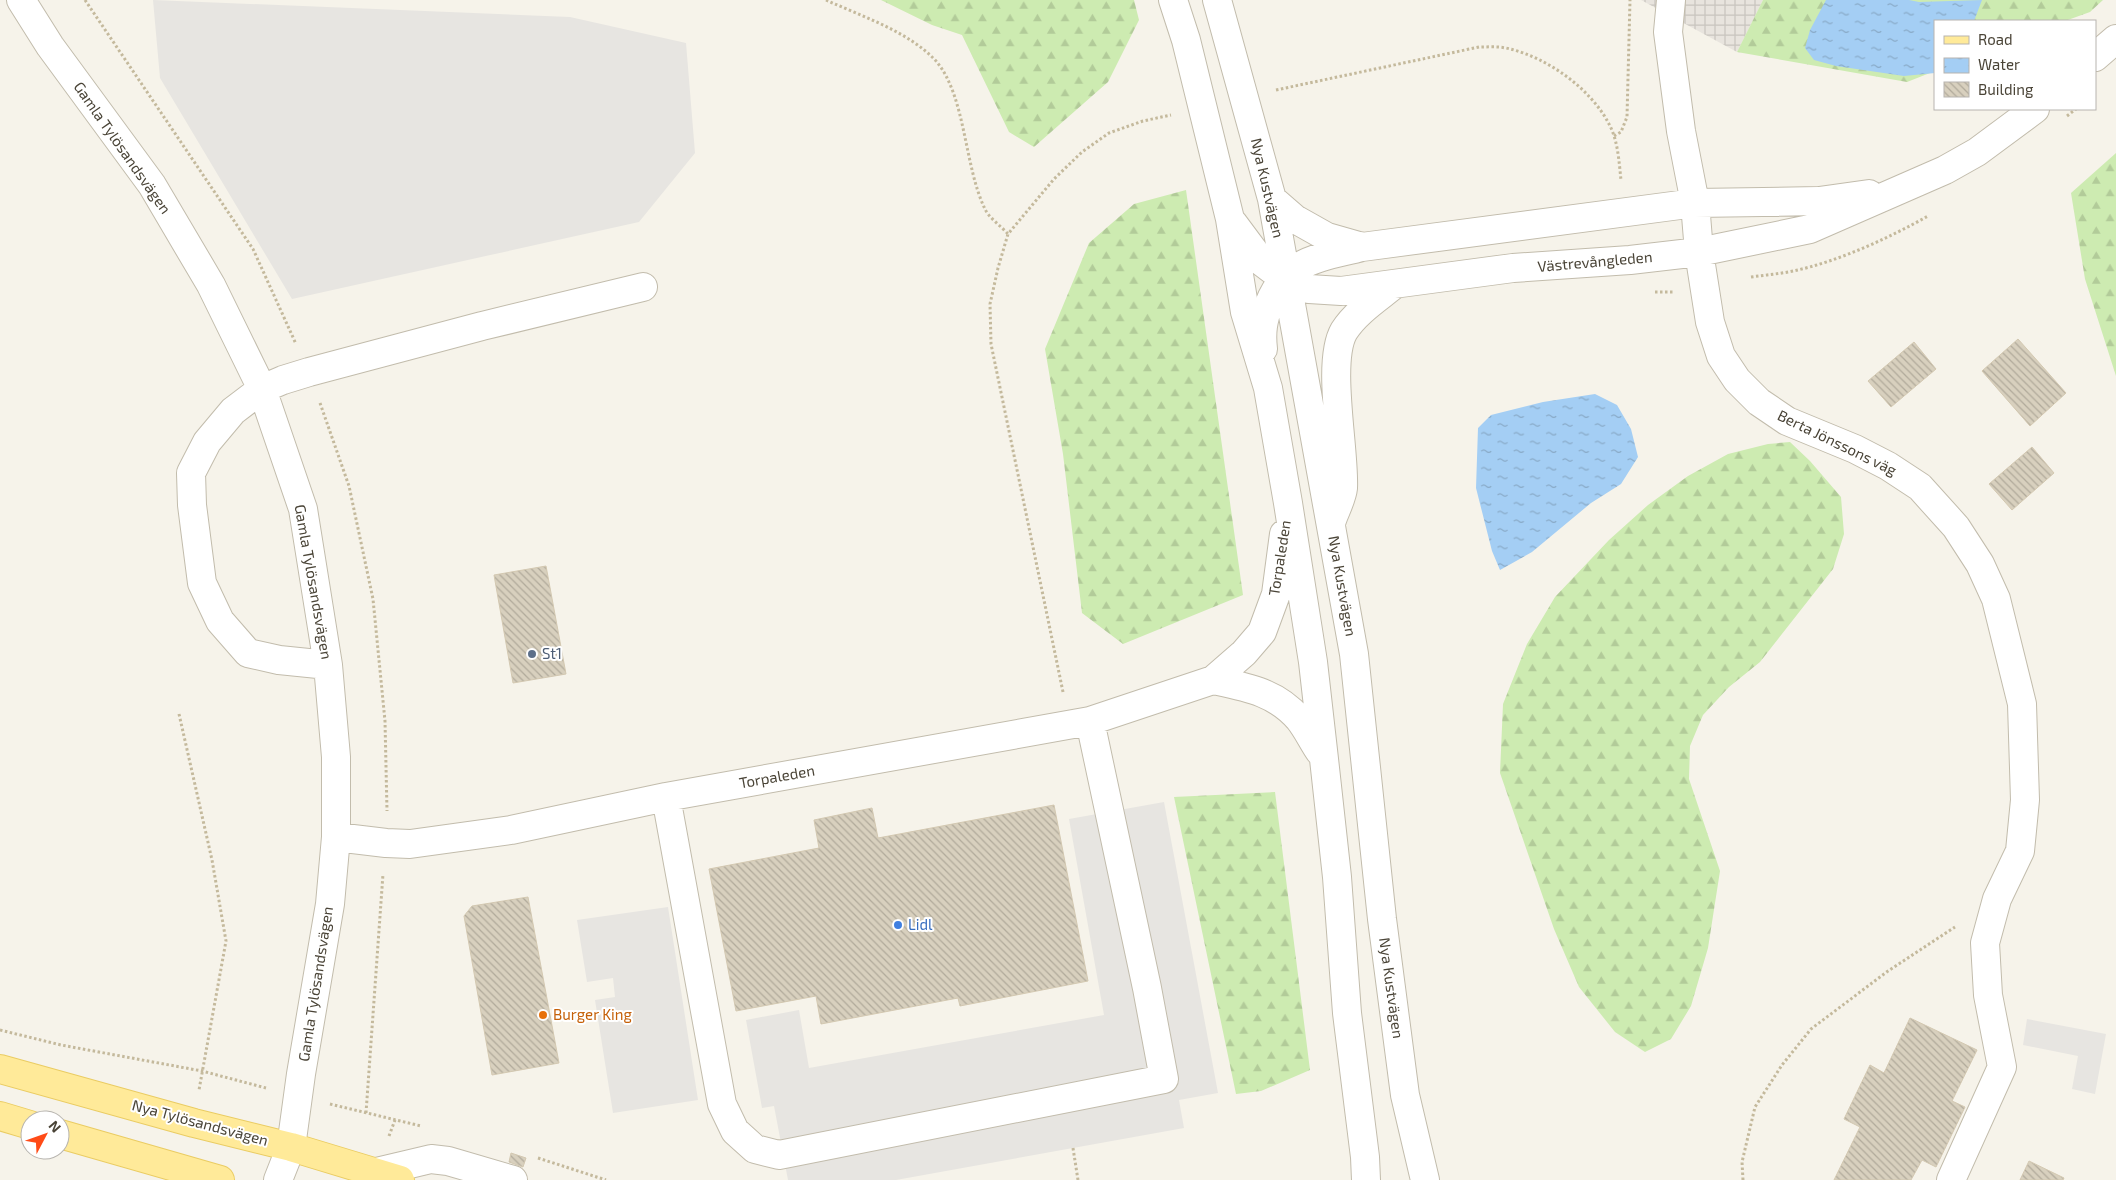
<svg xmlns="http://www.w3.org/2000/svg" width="2116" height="1180" font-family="'Exo 2',sans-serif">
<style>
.industrial{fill:url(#industrial-grid)}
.forest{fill:url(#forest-firs)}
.parking{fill:#e7e5e1}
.water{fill:url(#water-ripples)}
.building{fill:url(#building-back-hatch);stroke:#d3c8b1}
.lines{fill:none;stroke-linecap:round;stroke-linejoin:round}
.minor-casing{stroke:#c2bcac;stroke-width:30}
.major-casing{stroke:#eacc63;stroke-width:30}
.path{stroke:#c4b99c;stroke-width:3;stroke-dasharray:2.5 2.5;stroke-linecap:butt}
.minor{stroke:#fff;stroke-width:28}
.major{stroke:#ffea99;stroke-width:28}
.service-dot{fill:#5c6f8a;stroke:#fff;stroke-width:2}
.shop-dot{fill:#3f7fe0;stroke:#fff;stroke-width:2}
.food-dot{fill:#e8710a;stroke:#fff;stroke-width:2}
.labels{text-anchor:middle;stroke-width:4;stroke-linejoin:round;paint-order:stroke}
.street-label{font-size:15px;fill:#4a4437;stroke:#fff}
.service-label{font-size:15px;fill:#4e5e75;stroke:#fff;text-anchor:start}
.shop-label{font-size:15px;fill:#366cbe;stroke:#fff;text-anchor:start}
.food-label{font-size:15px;fill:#c56008;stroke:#fff;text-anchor:start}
</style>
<defs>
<pattern id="industrial-grid" width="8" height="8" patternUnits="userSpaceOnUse" patternTransform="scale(1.25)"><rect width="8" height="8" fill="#e8e4de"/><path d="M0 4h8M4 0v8" fill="none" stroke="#c8c5bf"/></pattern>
<pattern id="forest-firs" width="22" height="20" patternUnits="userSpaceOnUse" patternTransform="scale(1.25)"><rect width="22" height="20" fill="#cdebb1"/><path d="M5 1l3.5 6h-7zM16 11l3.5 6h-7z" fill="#b2cb99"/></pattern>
<pattern id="water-ripples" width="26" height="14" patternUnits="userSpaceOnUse" patternTransform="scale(1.25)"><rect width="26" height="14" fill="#a4cef4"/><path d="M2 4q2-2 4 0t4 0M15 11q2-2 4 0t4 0" fill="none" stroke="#88a9c6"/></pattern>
<pattern id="building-back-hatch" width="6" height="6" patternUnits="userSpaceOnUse" patternTransform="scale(1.25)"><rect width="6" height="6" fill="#d8d0be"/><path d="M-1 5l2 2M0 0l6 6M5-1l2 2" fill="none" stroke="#b1aa9b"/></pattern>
</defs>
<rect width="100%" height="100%" fill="#f6f3ea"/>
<path class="industrial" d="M1641,0H1763L1737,52Z"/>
<path class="forest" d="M881,0H1134L1139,20L1108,82L1034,147L1009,132L962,35L932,25Z
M1763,0H2103L2090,12L2065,21H1935V71L1907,82L1737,52Z
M2116,153V376L2085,279L2071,193Z
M1186,190L1243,595L1123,644L1082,613L1063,454L1045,349L1089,243L1134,204Z
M1790,442L1810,461L1841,497L1844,534L1833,569L1760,662L1729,687L1703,715L1690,746L1689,779L1720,871L1708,948L1691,1006L1671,1039L1645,1052L1615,1032L1579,987L1554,929L1500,773L1503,704L1527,644L1555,597L1609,540L1648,505L1688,476L1728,454L1768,444Z
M1275,792L1310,1070L1261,1091L1236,1094L1174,797Z"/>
<path class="parking" d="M153,0L570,17L686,43L695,153L639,222L292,299L160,78Z
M1164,802L1218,1093L1179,1100L1184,1128L896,1180H788L774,1106L762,1108L746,1020L799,1010L809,1068L1104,1015L1069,819Z
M668,907L698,1100L613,1113L595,1000L615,997L613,978L587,982L577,920Z
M2027,1019L2106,1034L2095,1094L2072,1089L2078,1056L2023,1045Z"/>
<path class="water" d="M1826,0H1909L1919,2L1982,0L1974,21H1935V73L1904,76L1836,66L1814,60L1805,48L1810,30Z
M1595,394L1617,405L1631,429L1638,457L1621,484L1591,503L1532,552L1500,570L1492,551L1476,488L1478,428L1491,415L1543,402Z"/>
<path class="building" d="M2018,339L2066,393L2030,426L1982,371Z
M1914,342L1936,369L1891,407L1868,381Z
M2032,447L2054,473L2012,510L1989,484Z
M546,566L566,674L513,683L494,575Z
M1054,805L1088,981L960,1006L958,998L821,1024L816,996L736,1011L709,869L819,848L814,820L872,808L878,838Z
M528,897L559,1063L492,1075L464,916L472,906Z
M1910,1018L1977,1050L1952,1101L1965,1107L1936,1167L1922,1160L1911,1180H1834L1860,1127L1844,1119L1870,1065L1884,1073Z
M511,1153L526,1158L523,1167L509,1162Z
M2029,1161L2064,1178L2063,1180H2020Z"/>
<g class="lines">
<defs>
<path id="minor" d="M21,0L50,46L152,185L211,285L262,389L303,509L328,665L336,757V837L330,904L301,1074L291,1147L278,1180
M1173,0L1186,40L1230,219L1245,312L1268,388L1288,503L1313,662L1324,759L1337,877L1347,1013L1365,1157L1366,1180
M1217,0L1272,199L1354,654L1382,919L1405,1095L1425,1180
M1671,0L1668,32L1681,131L1695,203L1699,252L1710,322L1721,356L1737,380L1759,402L1787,421L1855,449L1888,466L1920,487L1956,527L1980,564L1996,599L2022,704L2025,800L2020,851L1997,899L1985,943L1988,995L2002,1067L1951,1180
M2095,57L2116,39
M1272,199L1295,219L1327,237L1362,247
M1233,223L1262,262L1287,281L1309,289L1341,291L1513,268L1630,260L1699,252L1810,229L1945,170L1977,152L2035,109
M1263,349C1261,332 1263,320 1269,304C1287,259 1320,258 1362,247L1695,203L1819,201L1869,194
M1332,520C1335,511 1342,498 1343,488C1345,450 1326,362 1344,331C1356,312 1378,298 1395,284
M328,665L279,660L248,653L220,621L202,583L192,505L191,473L207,442L233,411L262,389L283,380L309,372L482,326L643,287
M1213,680C1246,687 1276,692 1299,719C1307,729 1313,742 1320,752
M666,797L722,1104L735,1131L755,1149L779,1155L1164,1079L1147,988L1090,721
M336,837L386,843L410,844L511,830L666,797L1090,721L1213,680L1244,653L1262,632L1276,594L1284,534
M376,1172L431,1159L448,1161L513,1180"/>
<path id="major" d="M0,1069L194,1123L291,1147L400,1180
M0,1116L30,1125
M60,1134L220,1180"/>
</defs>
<use href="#minor" class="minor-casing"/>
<use href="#major" class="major-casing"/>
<path class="path" d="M85,0L253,249L296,344
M826,0C863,17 908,31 936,61C966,96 964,166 985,209C989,218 1001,226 1008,234
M1276,90L1479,47C1489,47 1500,46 1510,49C1548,58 1591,89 1609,124C1618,140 1619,162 1621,180
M2067,116L2076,109
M1614,136L1621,132L1627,117L1630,0
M1751,277C1765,275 1779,274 1793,271C1837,262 1889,238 1928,216
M1655,292H1674
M320,403L349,486L373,599L385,721L387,811
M1063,692L991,344L990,304L998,268L1008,234L1054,179L1082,152L1109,133L1143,121L1171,115
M179,714L212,860L226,941L199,1090
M0,1030L61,1045L202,1071L266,1088
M330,1104L421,1126
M366,1113L383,874
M389,1136L395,1120
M1073,1148L1078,1180
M538,1158L606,1180
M1743,1180L1742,1162L1755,1107L1782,1065L1811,1029L1888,971L1955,927"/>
<use href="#minor" class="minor"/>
<use href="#major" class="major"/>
</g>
<circle class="service-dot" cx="532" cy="654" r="5"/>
<circle class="shop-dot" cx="898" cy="925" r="5"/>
<circle class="food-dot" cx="543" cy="1015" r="5"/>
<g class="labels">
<g class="street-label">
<text transform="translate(122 148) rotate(55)" y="5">Gamla Tylösandsvägen</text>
<text transform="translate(1267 188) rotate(77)" y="5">Nya Kustvägen</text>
<text transform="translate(1595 262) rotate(-5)" y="5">Västrevångleden</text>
<text transform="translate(1837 443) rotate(26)" y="5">Berta Jönssons väg</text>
<text transform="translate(1280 558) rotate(-81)" y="5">Torpaleden</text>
<text transform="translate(313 582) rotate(80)" y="5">Gamla Tylösandsvägen</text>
<text transform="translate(1342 586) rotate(80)" y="5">Nya Kustvägen</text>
<text transform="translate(777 777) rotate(-10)" y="5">Torpaleden</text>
<text transform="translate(316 984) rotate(-81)" y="5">Gamla Tylösandsvägen</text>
<text transform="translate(1391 988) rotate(82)" y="5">Nya Kustvägen</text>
<text transform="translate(200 1123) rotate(15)" y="5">Nya Tylösandsvägen</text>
</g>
<g class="service-label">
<text x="542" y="659">St1</text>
</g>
<g class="shop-label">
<text x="908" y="930">Lidl</text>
</g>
<g class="food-label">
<text x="553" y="1020">Burger King</text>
</g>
</g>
<rect x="1934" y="20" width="162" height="90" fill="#ffffff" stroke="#b7b4af"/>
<rect x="1944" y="36" width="25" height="8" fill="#ffea99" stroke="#b7b4af"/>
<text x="1978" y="45" font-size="15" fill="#4a4437">Road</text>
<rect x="1944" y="58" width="25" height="15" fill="url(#water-ripples)" stroke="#b7b4af"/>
<text x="1978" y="70" font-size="15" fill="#4a4437">Water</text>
<rect x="1944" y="82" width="25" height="15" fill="url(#building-back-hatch)" stroke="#b7b4af"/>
<text x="1978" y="95" font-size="15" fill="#4a4437">Building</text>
<g transform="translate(45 1135) rotate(49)"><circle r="24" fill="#ffffff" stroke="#b7b4af"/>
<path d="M0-4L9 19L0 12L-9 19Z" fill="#ff4b17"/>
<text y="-8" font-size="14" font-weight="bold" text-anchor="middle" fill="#4a4437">N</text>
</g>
</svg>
